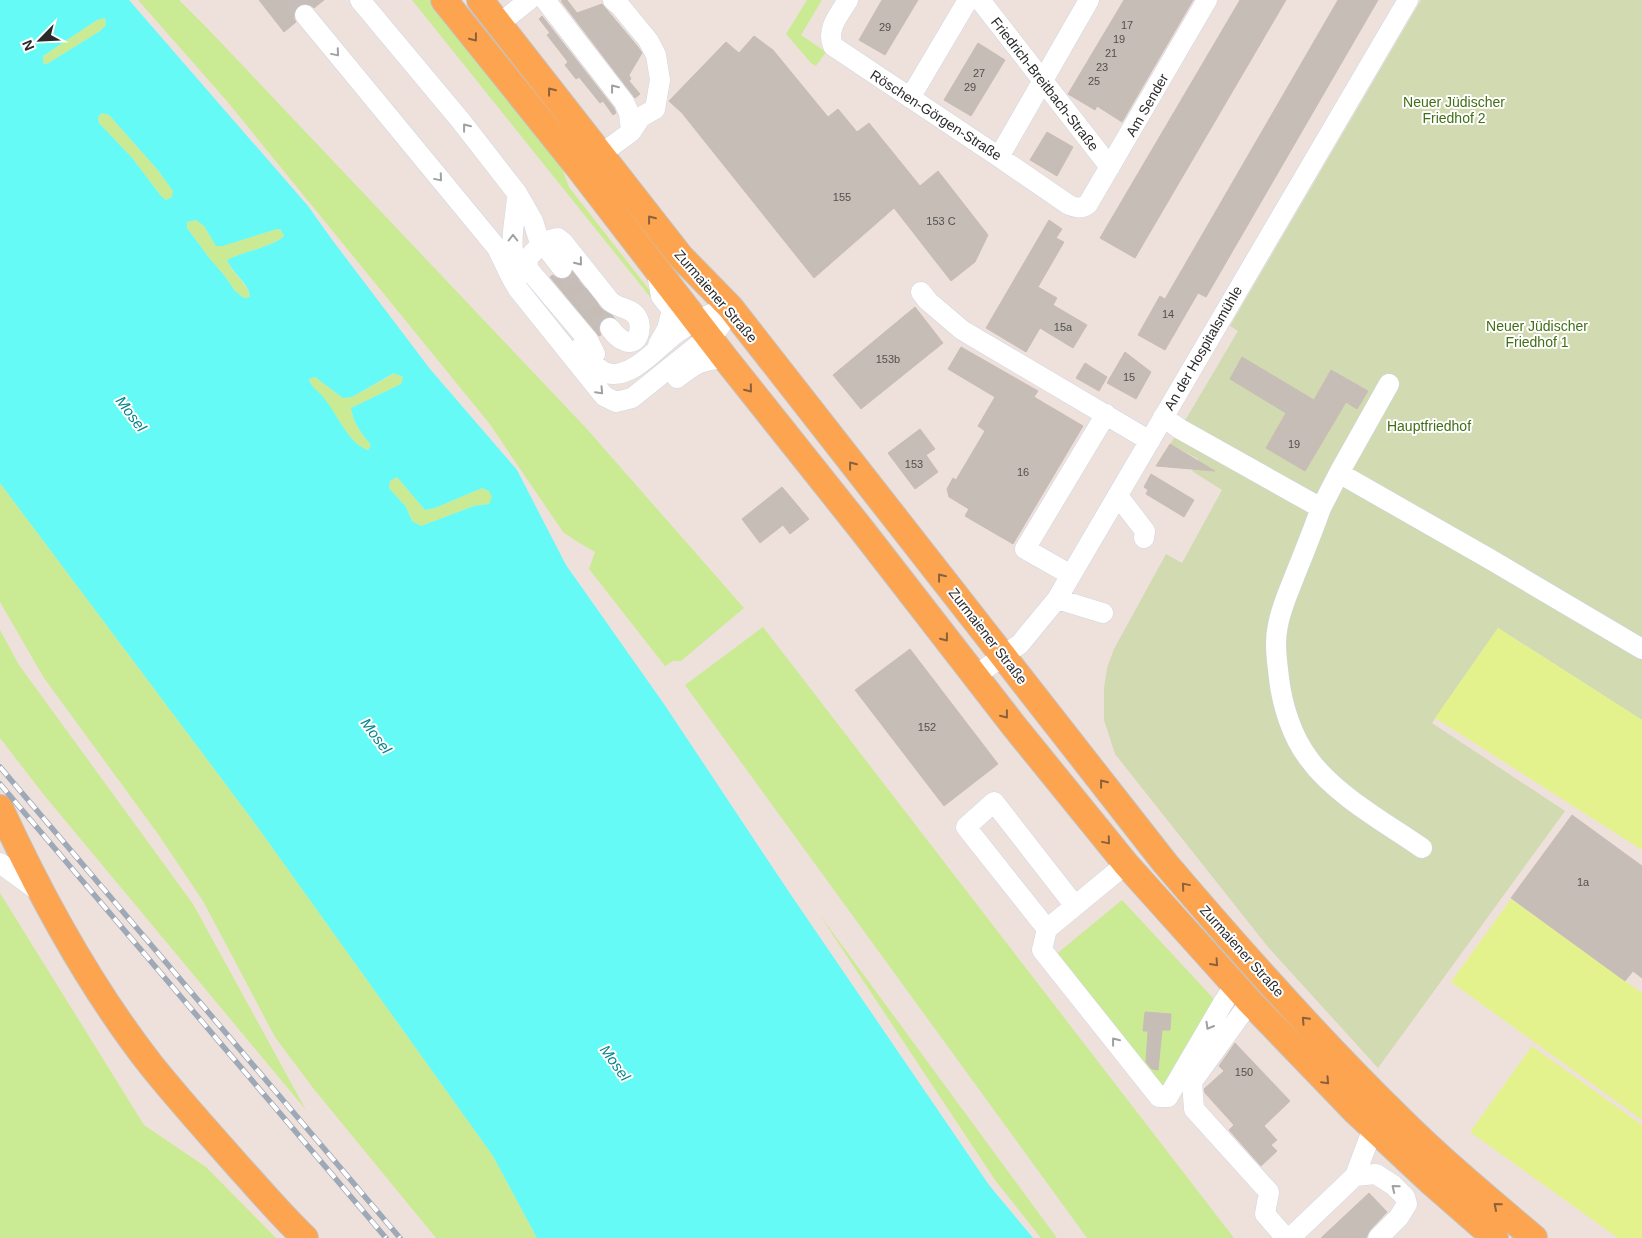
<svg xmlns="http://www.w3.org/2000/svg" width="1642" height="1238" font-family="Helvetica,sans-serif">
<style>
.green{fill:#caea93;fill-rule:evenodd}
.cemetery{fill:#d1dab1}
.pitch{fill:#e4f28e}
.water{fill:#65faf6;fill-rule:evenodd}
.building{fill:#c6bdb7;stroke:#cabcb5}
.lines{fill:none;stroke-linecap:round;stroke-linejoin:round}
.minor-tunnel{stroke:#c7bdb9;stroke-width:20;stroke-dasharray:20 10;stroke-linecap:butt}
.minor-casing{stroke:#ced7e1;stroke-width:21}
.major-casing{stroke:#c4c4c4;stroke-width:28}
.minor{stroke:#fff;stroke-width:20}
.major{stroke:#fda451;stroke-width:26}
.rail-casing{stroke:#9ea9b7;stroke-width:5.5}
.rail{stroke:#fff;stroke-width:4;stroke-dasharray:11;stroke-linecap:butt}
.oneway{stroke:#8a613c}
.oneway2{stroke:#a0a0a0}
.labels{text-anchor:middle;stroke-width:4;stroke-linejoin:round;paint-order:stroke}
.number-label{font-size:11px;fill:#52504e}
.street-label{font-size:14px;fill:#2b2b2b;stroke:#fff}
.park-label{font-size:14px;fill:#416f13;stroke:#fff}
.water-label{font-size:15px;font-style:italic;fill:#04838b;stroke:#fff}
</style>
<rect width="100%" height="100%" fill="#eee1dc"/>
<path class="green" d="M138,0H179L209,30L586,428L744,608L681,661H673L665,666L589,569L595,552L576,541L563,532L489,423L226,100Z
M412,0H433L559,160L569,187L661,305L663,313Z
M807,0H822L801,35L826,52L816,66L811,63L786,34Z
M105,18L106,25L100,31L47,64L43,63V56L97,20Z
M102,113L109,115L157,169L174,192L172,197L166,200L161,196L133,159L99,123L98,117Z
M196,220L204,226L216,246H223L277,229L281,230L284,236C274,246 243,252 227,260C232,274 248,283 250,297L244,298L235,291L224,275L210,259L187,228V222Z
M395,373L403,377L401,384L351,408C353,423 362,434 371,445L368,450C363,448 359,446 355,442C342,429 335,411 322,397C316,390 311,387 309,378L315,377L343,398L352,397Z
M397,477L425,510L435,508L482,488L489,491L493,497L489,504L474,506L421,526L412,521L406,507L389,488L390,481Z
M0,483L254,822L493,1156L537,1238H436L313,1088L275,1037L203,901L158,834L44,678L0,602Z
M763,627L1234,1238H1087L685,685Z
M0,630L19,665L193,904L306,1110L44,795L0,738Z
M0,893L144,1125L206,1167L276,1238H0Z
M1122,900L1213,998V1002L1163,1093L1054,956ZM1145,1012L1171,1014L1170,1029L1162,1030L1161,1043L1147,1042L1148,1031H1143Z
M819,914L1057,1238H1041L995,1180Z"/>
<path class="cemetery" d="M1421,0H1642V720L1498,628L1432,723L1565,811L1378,1068L1268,947L1115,754L1104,720V688L1107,668L1114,649L1166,554L1182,563L1222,490L1192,471L1198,459L1170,444L1180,429L1238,331L1230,326Z"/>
<path class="pitch" d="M1498,628L1642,720V850L1435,718Z
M1511,899L1642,993V1120L1451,982Z
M1532,1046L1642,1125V1238H1618L1470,1132Z"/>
<path class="water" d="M0,0H129L308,206L333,241L430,369L517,470L566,565L664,704L789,892L989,1185L1033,1238H537L493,1156L254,822L0,483ZM105,18L106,25L100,31L47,64L43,63V56L97,20ZM102,113L109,115L157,169L173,191L172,197L166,200L161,196L133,159L99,123L98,117ZM196,220L204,226L216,246H223L277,229L281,230L284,236C275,246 242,252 227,260C232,273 249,283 250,297L244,298L235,291L224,275L210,259L187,228V222ZM394,373L403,377L401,384L351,408C353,423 362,434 371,445L368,450C363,448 359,446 355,442C342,429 335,411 323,397C317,390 311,387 309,379L315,377L343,398L352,397ZM397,477L425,510L435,508L482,488L489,491L492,497L489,504L474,506L421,526L412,521L406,507L389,488L390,481Z"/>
<path class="building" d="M259,0H324L314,8L309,4L303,3L298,6L294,11L293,17L296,22L284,32Z
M563,0H567L577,13L602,4L638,47L642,53L629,75L631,79L629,81L640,94L635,98L561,1Z
M882,0H918L885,55L859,40Z
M1124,0H1193L1122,122L1097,106L1095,110L1068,94Z
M1240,0H1286L1135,258L1100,238Z
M1338,0H1378L1206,297L1198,293L1165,350L1138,335L1160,296L1165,299Z
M542,16L614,108L616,113L613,115L603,101L600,103L579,77L576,79L565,65L568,62L547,35L550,33L539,19Z
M754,36L773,50L828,117L838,109L857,132L869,123L920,186L938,171L988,235L975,262L951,281L894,208L814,278L682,113L669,101L726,42L739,53Z
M978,43L1005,60L971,116L944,100Z
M1047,132L1073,147L1057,176L1030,160Z
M1049,220L1062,229L1056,238L1064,242L1038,287L1057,298L1053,305L1087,325L1073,348L1040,328L1026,352L986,328Z
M573,273L601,308L611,317L603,318L599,323L598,329L601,335L599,336L550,277L553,275L558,279L564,280L569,278Z
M915,307L943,343L861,409L833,375Z
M961,347L1038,391L1034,397L1083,426L1013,544L965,516L969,509L949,497L947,489L953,478L956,480L985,431L978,426L995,397L948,369Z
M1125,352L1151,372L1136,399L1107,383Z
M1242,357L1314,400L1331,370L1368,391L1357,409L1346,402L1305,471L1266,448L1286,413L1230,379Z
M1085,363L1107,377L1099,391L1076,378Z
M920,429L935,449L926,455L938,472L915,489L888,453Z
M1170,444L1215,471L1156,466Z
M1151,474L1194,500L1184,517L1146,494L1148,490L1144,487Z
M782,487L809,519L790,534L783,525L760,543L742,519Z
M910,649L998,764L944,806L855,690Z
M1572,815L1642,866V978L1633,971L1625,981L1511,898Z
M1145,1012L1171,1014L1170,1030H1162L1158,1070L1152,1069L1146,1062L1148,1031H1143Z
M1235,1043L1290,1101L1264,1126L1277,1140L1271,1145L1277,1151L1261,1166L1229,1130L1234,1125L1205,1093L1204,1089L1224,1071L1219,1066Z
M1369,1193L1387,1212L1370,1230L1366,1238H1321Z"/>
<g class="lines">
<path class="minor-tunnel" d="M293,0L305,15
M562,268L610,328"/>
<defs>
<path id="minor" d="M360,0L461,121L517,193L533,221L538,237L562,268
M545,0L624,102L629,113L631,132
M848,0C839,15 826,29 833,46L999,157L1069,205C1077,208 1081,209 1088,204L1207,0
M980,0L1110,167
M305,15L497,248L511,277L518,289L604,396L616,402L632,398L718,329L725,319L730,307
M499,24L529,0
M910,98L968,0
M601,154L631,132L641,117L655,109L660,80L656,55L648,40L620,6L613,0
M999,157L1089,0
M517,193C517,219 504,250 522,273
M921,292L928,301L962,330L1150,441
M658,345L667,329L672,310L661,296L658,279
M581,347C588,356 596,370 607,373C631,380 658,347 675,334C692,322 709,313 730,307
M595,354L588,340L529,270L527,261C531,252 548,238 558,238L563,242L610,301C618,309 631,307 637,317C643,326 639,347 625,341C618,339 614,333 610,328
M677,378C698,362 699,361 725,358
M1163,417L1180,429L1321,508L1339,473L1389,384
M1339,473L1488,558L1642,649
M1118,496L1145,531L1144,538
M1321,508C1313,530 1304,553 1295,575C1289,591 1281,608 1278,625C1274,642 1277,661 1279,678C1282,705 1292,737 1309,759C1335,795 1386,823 1422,848
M1071,575L1025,549L1106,414
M1057,599L1103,613
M975,676L1020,644L1057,599L1408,0
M0,863L38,891
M1126,864L1047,929L1042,950L1159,1097H1168L1223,1003L1235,985
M1047,929L966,827L994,802L1075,906
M1250,1002L1192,1082L1194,1109L1269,1192L1265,1214L1286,1238
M1355,1176L1376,1174L1393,1185L1405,1197L1407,1204L1399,1217L1378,1238
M1290,1238L1355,1176L1373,1128"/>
<path id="major" d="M444,0L578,167L725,358L862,530L1014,726L1126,864L1250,1002L1355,1111L1432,1183L1495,1238
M480,0L681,257L730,307L1165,863C1239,950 1316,1037 1398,1117C1441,1160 1488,1199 1534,1238
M0,808C41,897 90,987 151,1065C179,1100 209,1133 238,1166C260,1190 281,1215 305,1238"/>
</defs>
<use href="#minor" class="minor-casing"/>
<use href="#major" class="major-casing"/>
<use href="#minor" class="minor"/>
<use href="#major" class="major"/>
<defs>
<path id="rail" d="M0,767L400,1238
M0,784L386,1238"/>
</defs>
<use href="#rail" class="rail-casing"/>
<use href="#rail" class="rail"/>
</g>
<defs><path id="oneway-chevron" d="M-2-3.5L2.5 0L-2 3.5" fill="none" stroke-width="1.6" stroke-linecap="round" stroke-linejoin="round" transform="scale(1.25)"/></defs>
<g class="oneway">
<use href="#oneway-chevron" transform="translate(474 38) rotate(52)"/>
<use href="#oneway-chevron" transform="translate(551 91) rotate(-128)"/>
<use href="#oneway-chevron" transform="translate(651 219) rotate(-128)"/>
<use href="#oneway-chevron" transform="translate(749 389) rotate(51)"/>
<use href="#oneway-chevron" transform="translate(852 465) rotate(-128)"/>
<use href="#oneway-chevron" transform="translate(941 577) rotate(-128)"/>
<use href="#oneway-chevron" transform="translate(945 638) rotate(52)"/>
<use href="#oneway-chevron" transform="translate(1005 715) rotate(52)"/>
<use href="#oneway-chevron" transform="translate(1103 783) rotate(-128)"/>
<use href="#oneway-chevron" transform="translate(1107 841) rotate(50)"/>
<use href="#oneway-chevron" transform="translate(1185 886) rotate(-130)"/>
<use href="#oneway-chevron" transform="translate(1215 963) rotate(48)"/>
<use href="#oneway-chevron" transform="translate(1305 1020) rotate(-133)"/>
<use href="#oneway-chevron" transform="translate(1326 1081) rotate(46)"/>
<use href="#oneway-chevron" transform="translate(1497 1206) rotate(-139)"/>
</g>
<g class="oneway2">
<use href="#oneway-chevron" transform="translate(336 53) rotate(50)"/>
<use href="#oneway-chevron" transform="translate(614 88) rotate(-128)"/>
<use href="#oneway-chevron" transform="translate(466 127) rotate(-128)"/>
<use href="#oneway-chevron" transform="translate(439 178) rotate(50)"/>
<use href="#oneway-chevron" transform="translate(513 238) rotate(-90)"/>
<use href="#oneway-chevron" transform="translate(579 262) rotate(51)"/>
<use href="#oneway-chevron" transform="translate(600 391) rotate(47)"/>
<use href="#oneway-chevron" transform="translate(1209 1026) rotate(120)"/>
<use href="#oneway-chevron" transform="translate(1115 1041) rotate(-128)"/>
<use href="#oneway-chevron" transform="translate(1395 1188) rotate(-141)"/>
</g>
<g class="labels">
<g class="number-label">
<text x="1127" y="29">17</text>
<text x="885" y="31">29</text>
<text x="1119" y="43">19</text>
<text x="1111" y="57">21</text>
<text x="1102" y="71">23</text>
<text x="979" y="77">27</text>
<text x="1094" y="85">25</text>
<text x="970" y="91">29</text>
<text x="842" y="201">155</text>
<text x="941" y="225">153 C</text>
<text x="1168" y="318">14</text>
<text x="1063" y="331">15a</text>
<text x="888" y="363">153b</text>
<text x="1129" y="381">15</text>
<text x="1294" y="448">19</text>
<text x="914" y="468">153</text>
<text x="1023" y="476">16</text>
<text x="927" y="731">152</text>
<text x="1583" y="886">1a</text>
<text x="1244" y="1076">150</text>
</g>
<g class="street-label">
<text transform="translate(1045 84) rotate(52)" y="5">Friedrich-Breitbach-Straße</text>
<text transform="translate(1147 105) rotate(-60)" y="5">Am Sender</text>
<text transform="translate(936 115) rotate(33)" y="5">Röschen-Görgen-Straße</text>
<text transform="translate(716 296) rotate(49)" y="5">Zurmaiener Straße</text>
<text transform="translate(1203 348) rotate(-60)" y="5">An der Hospitalsmühle</text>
<text transform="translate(988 636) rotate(52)" y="5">Zurmaiener Straße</text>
<text transform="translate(1242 951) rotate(48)" y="5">Zurmaiener Straße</text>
</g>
<g class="park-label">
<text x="1454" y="107">Neuer Jüdischer<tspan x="1454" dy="16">Friedhof 2</tspan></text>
<text x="1537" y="331">Neuer Jüdischer<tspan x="1537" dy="16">Friedhof 1</tspan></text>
<text x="1429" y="431">Hauptfriedhof</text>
</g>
<g class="water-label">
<text transform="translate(131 414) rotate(53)" y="5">Mosel</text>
<text transform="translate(376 736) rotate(53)" y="5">Mosel</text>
<text transform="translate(615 1063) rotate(54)" y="5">Mosel</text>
</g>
</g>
<g transform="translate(40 40) rotate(246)" stroke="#ffffff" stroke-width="4" paint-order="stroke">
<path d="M0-4L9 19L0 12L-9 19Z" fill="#2b2b2b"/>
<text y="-8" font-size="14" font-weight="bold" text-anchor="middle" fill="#2b2b2b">N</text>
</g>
</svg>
